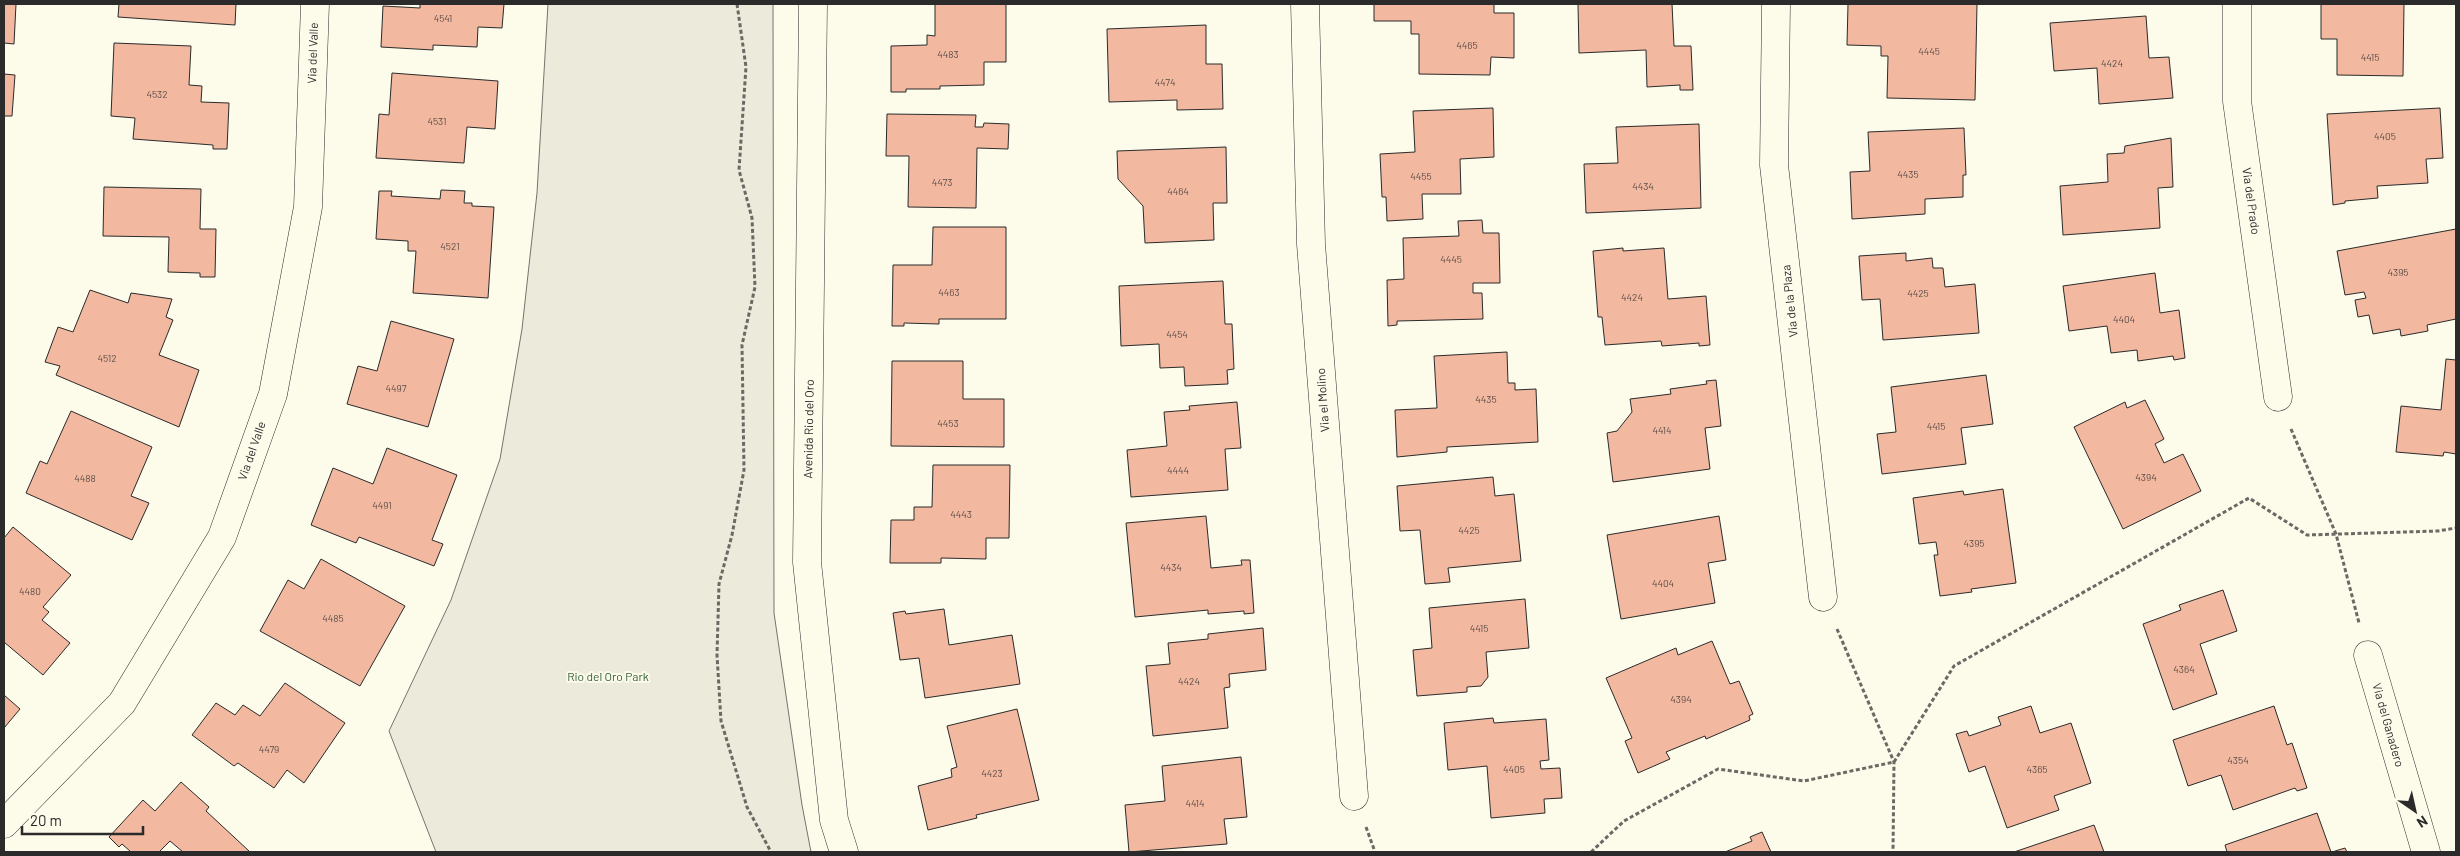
<svg xmlns="http://www.w3.org/2000/svg" width="2460" height="856" font-family="Barlow,sans-serif">
<style>
.green{fill:#ecebdb;stroke:#74746e}
.building{fill:#f2b8a0;stroke:#2b2b2b}
.lines{fill:none;stroke-linecap:round;stroke-linejoin:round}
.minor-casing{stroke:#2b2b2b;stroke-width:29}
.path{stroke:#6a6964;stroke-width:3;stroke-dasharray:4 2.5;stroke-linecap:butt}
.minor{stroke:#fdfbea;stroke-width:28}
.labels{text-anchor:middle;stroke-width:4;stroke-linejoin:round;paint-order:stroke}
.number-label{font-size:10px;fill:#5d4e48}
.street-label{font-size:12px;fill:#2b2b2b;stroke:#fdfbea}
.park-label{font-size:12px;fill:#34623c;stroke:#fdfbea}
</style>
<rect width="100%" height="100%" fill="#fdfbea"/>
<path class="green" d="M548,4H773L774,613L802,805L811,852H436L389,731L451,600L500,459L522,329L537,193Z"/>
<path class="building" d="M4,4H16L14,44L4,43Z
M119,4H236L235,25L118,17Z
M420,4H504L502,28L478,27L477,47L433,45V50L381,47L383,6L420,8Z
M935,4H1006V62H984V85L940,86V89H906V92H891V46L927,45V35L935,36Z
M1374,4H1494V13H1514V58L1491,57L1490,75L1419,74V34H1411V21H1374Z
M1578,4H1672L1674,46H1691L1693,90H1680V85L1647,87L1646,50L1579,53Z
M1848,4H1977L1975,100L1887,98L1888,56H1881V46L1847,45Z
M2321,4H2404L2403,76L2337,75V39H2321Z
M2146,16L2149,58L2169,57L2173,98L2099,104L2097,68L2054,71L2050,23Z
M1206,25V64H1222L1223,109L1177,110V100L1109,102L1107,29Z
M114,43L191,46L189,85L202,86L201,102L229,103L227,149H213V145L133,139L135,118L111,116Z
M392,73L498,81L495,129L467,127L464,163L376,158L379,114L389,115Z
M4,74L15,75L12,116H4Z
M1493,108L1494,157L1460,159L1461,194H1422L1423,219L1387,221L1386,197H1382L1380,154L1415,152L1413,111Z
M2440,108L2443,158L2426,159L2428,183L2377,186L2378,198L2345,201V203L2333,205L2327,114Z
M887,114L976,115L975,127H983L984,123L1009,124L1008,149L977,148L976,208L908,207L909,156H886Z
M1699,124L1701,208L1586,213L1584,164L1618,163L1616,127Z
M1964,128L1966,175H1963V197L1925,199V214L1852,219L1850,172L1870,171L1868,132Z
M2171,138L2173,187L2158,188L2160,228L2063,235L2060,186L2108,182L2107,154L2124,153L2125,146Z
M1226,147L1227,203H1213L1214,240L1145,243L1143,206L1118,179L1117,151Z
M104,187L201,189L200,229H216L215,277H200V273L168,272L169,237L103,236Z
M441,190L465,191L464,203H472V206L494,207L488,298L413,293L416,251H408V241L376,239L379,191H392L391,196L440,199Z
M1482,220L1483,233H1499L1500,283H1473V293H1482L1483,319L1397,321V325L1388,326L1387,280L1404,279L1403,238L1459,236L1458,221Z
M933,227H1006V319H939V324L904,323V326H892L893,265H932Z
M2456,229V319L2427,325L2428,331L2401,336L2400,329L2373,334L2369,315L2358,317L2355,300L2366,298L2364,292L2345,295L2337,251Z
M1623,248V251L1664,248L1668,299L1706,296L1710,345L1699,346V343L1662,346L1661,341L1605,345L1602,317H1598L1593,251Z
M1906,253V261L1932,258L1933,268H1943L1945,287L1975,284L1979,333L1883,340L1880,299L1862,300L1859,256Z
M2155,273L2160,313L2179,310L2185,358L2174,360L2173,356L2138,361L2137,350L2111,353L2107,326L2069,331L2063,286Z
M1223,281L1225,324H1232L1234,369L1227,370L1228,384L1185,386L1184,367L1160,368L1159,344L1121,346L1119,286Z
M90,290L128,303L131,293L172,299L166,317L173,320L159,355L199,370L179,427L56,375L60,366L45,362L58,327L73,332Z
M391,321L454,339L428,427L347,404L358,366L377,371Z
M1507,352L1508,383H1515V390L1536,389L1538,442L1447,447V452L1397,457L1395,410L1437,408L1434,356Z
M2446,359L2456,360V454L2444,452L2443,456L2396,452L2401,406L2441,410Z
M892,361H963V399H1004V447L891,446Z
M1986,375L1993,424L1961,428L1966,464L1882,474L1877,434L1896,432L1891,387Z
M1716,380L1721,426L1705,428L1710,469L1613,482L1607,433L1617,431L1632,412L1630,399L1671,394L1670,389L1707,384L1706,381Z
M2145,400L2164,439L2155,444L2164,463L2183,454L2201,491L2123,529L2074,427L2125,402L2127,408Z
M1237,402L1241,448L1225,449L1228,490L1131,497L1127,450L1167,446L1164,412L1190,410L1189,406Z
M71,411L152,447L131,496L149,503L132,540L26,493L40,461L47,464Z
M387,448L457,475L432,540L443,544L434,566L359,537L356,543L311,525L333,468L373,484Z
M933,465H1010L1009,538H986V559L941,558V563H890L891,520H914V507H932Z
M1493,477L1495,496L1514,494L1521,561L1448,568L1450,582L1425,584L1420,530L1400,531L1397,486Z
M2003,489L2016,583L1971,589L1972,592L1940,596L1934,555H1938L1936,542L1919,544L1913,498L1963,491L1964,495Z
M1206,516L1211,568L1242,565L1241,560H1250L1254,613L1244,614V611L1208,614V610L1135,617L1126,523Z
M1719,516L1726,560L1708,563L1715,603L1621,619L1607,535Z
M13,527L71,575L43,607L49,612L42,620L70,643L43,675L4,642V538Z
M321,559L405,606L360,686L260,631L288,580L304,589Z
M2223,590L2237,631L2200,644L2217,694L2173,710L2143,624L2181,610L2179,605Z
M1525,599L1529,648L1486,652L1488,677L1481,686L1467,687V692L1417,696L1413,650L1432,648L1429,608Z
M944,609L949,645L1012,635L1020,684L925,698L919,658L900,660L893,613L905,611L906,614Z
M1263,628L1266,670L1229,674L1230,687L1224,688L1228,728L1153,736L1146,666L1170,664L1168,643L1208,639V634Z
M1712,641L1730,684L1739,681L1753,714L1749,716L1750,720L1706,739L1705,736L1666,752L1670,759L1638,773L1625,741L1632,738L1606,678L1676,648L1678,655Z
M285,683L345,723L304,783L287,770L274,788L238,763L234,766L192,735L216,703L235,715L243,705L260,716Z
M4,695L20,709L4,728Z
M2031,706L2040,733L2071,723L2091,783L2054,796L2059,810L2007,828L1985,766L1969,772L1956,734L1967,731L1969,736L2001,725L1998,717Z
M2274,706L2287,745L2292,743L2307,788L2297,791L2295,788L2233,810L2221,775L2188,786L2173,740Z
M1017,709L1039,800L976,815L977,818L928,830L918,786L952,777L951,769L957,767L947,726Z
M1493,718L1494,723L1546,719L1549,760L1540,761L1541,769L1560,768L1562,798L1544,799L1545,813L1491,818L1487,766L1448,770L1444,723Z
M1241,757L1247,817L1224,819L1227,844L1129,852L1125,805L1165,801L1162,766Z
M181,782L209,807L206,811L249,851L248,852H183L170,841L159,852H131L122,844L119,847L109,837L143,800L155,811Z
M2317,813L2331,852H2227L2225,845Z
M2094,825L2104,852H2014Z
M1762,832L1771,852H1725L1752,841L1750,837Z
M2345,848L2347,852H2332Z"/>
<g class="lines">
<defs>
<path id="minor" d="M813,4L807,562L834,820L844,852
M1305,4L1311,244L1354,796
M1776,4L1774,165L1823,597
M2237,4V101L2278,397
M2368,655L2426,852
M4,824L122,703L222,537L273,394L308,207L315,4"/>
</defs>
<use href="#minor" class="minor-casing"/>
<path class="path" d="M737,4L746,67L739,170L752,218L755,287L742,345L744,470L732,535L719,584L717,655L721,721L747,807L771,852
M2291,429L2336,534L2359,623
M1837,629L1894,762L1893,852
M1366,827L1375,852
M1591,852L1624,821L1718,769L1804,781L1894,762L1954,666L2249,498L2307,535L2438,531L2456,528"/>
<use href="#minor" class="minor"/>
</g>
<g class="labels">
<g class="number-label">
<text x="443" y="22">4541</text>
<text x="1467" y="49">4465</text>
<text x="1929" y="55">4445</text>
<text x="948" y="58">4483</text>
<text x="2370" y="61">4415</text>
<text x="2112" y="67">4424</text>
<text x="1165" y="86">4474</text>
<text x="157" y="98">4532</text>
<text x="437" y="125">4531</text>
<text x="2385" y="140">4405</text>
<text x="1908" y="178">4435</text>
<text x="1421" y="180">4455</text>
<text x="942" y="186">4473</text>
<text x="1643" y="190">4434</text>
<text x="1178" y="195">4464</text>
<text x="450" y="250">4521</text>
<text x="1451" y="263">4445</text>
<text x="2398" y="276">4395</text>
<text x="949" y="296">4463</text>
<text x="1918" y="297">4425</text>
<text x="1632" y="301">4424</text>
<text x="2124" y="323">4404</text>
<text x="1177" y="338">4454</text>
<text x="107" y="362">4512</text>
<text x="396" y="392">4497</text>
<text x="1486" y="403">4435</text>
<text x="948" y="427">4453</text>
<text x="1936" y="430">4415</text>
<text x="1662" y="434">4414</text>
<text x="1178" y="474">4444</text>
<text x="2146" y="481">4394</text>
<text x="85" y="482">4488</text>
<text x="382" y="509">4491</text>
<text x="961" y="518">4443</text>
<text x="1469" y="534">4425</text>
<text x="1974" y="547">4395</text>
<text x="1171" y="571">4434</text>
<text x="1663" y="587">4404</text>
<text x="30" y="595">4480</text>
<text x="333" y="622">4485</text>
<text x="1479" y="632">4415</text>
<text x="2184" y="673">4364</text>
<text x="1189" y="685">4424</text>
<text x="1681" y="703">4394</text>
<text x="269" y="753">4479</text>
<text x="2238" y="764">4354</text>
<text x="1514" y="773">4405</text>
<text x="2037" y="773">4365</text>
<text x="992" y="777">4423</text>
<text x="1195" y="807">4414</text>
</g>
<g class="street-label">
<text transform="translate(313 53) rotate(-88)" y="4">Via del Valle</text>
<text transform="translate(2251 201) rotate(82)" y="4">Via del Prado</text>
<text transform="translate(1790 301) rotate(-96)" y="4">Via de la Plaza</text>
<text transform="translate(1323 400) rotate(-94)" y="4">Via el Molino</text>
<text transform="translate(809 429) rotate(-89)" y="4">Avenida Rio del Oro</text>
<text transform="translate(252 451) rotate(-71)" y="4">Via del Valle</text>
<text transform="translate(2388 725) rotate(74)" y="4">Via del Ganadero</text>
</g>
<g class="park-label">
<text x="608" y="681">Rio del Oro Park</text>
</g>
</g>
<rect width="2460" height="856" fill="none" stroke="#2b2b2b" stroke-width="10"/>
<g transform="translate(2415 811) rotate(146)" stroke="#fdfbea" stroke-width="4" paint-order="stroke">
<path d="M0-4L9 19L0 12L-9 19Z" fill="#2b2b2b"/>
<text y="-8" font-size="14" font-weight="bold" text-anchor="middle" fill="#2b2b2b">N</text>
</g>
<path d="M22 826v8h121v-8" fill="none" stroke="#2b2b2b" stroke-width="2.5"/>
<text x="30" y="826" font-size="15" fill="#2b2b2b" stroke="#fdfbea" stroke-width="4" paint-order="stroke">20 m</text>
</svg>
